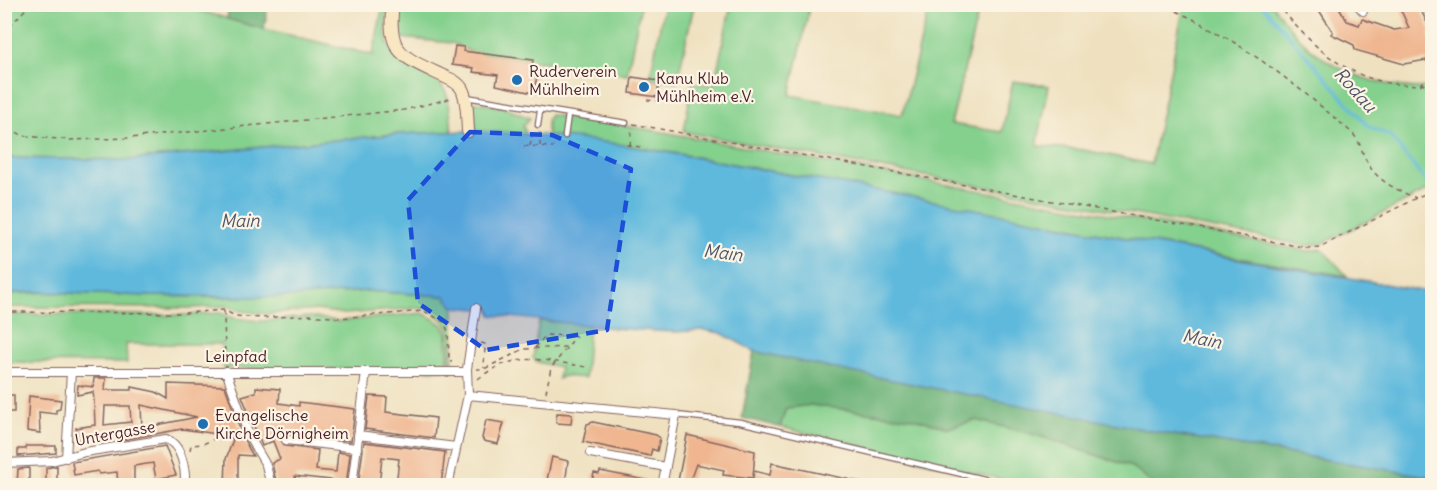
<svg xmlns="http://www.w3.org/2000/svg" width="1437" height="490" font-family="Delius,sans-serif">
<style>
.green{fill:#84d08d;stroke:#67785c;stroke-width:1.5}
.forest{fill:#6bb278;stroke:#5a6852;stroke-width:1.5}
.water{fill:#5fb9dd;stroke:#546c84;stroke-width:1.5}
.lines{fill:none;stroke-linecap:round;stroke-linejoin:round}
.stream{stroke:#5fb9dd;stroke-width:3}
.building{fill:#efb690;fill-rule:evenodd}
.lane-casing{stroke:#84635f;stroke-width:7}
.street-casing{stroke:#84635f;stroke-width:10}
.secondary-casing{stroke:#84635f;stroke-width:14}
.path{stroke:#84635f;stroke-width:1.5;stroke-dasharray:4.5 4.5;stroke-linecap:butt}
.lane{stroke:#fff;stroke-width:4.5}
.street{stroke:#fff;stroke-width:8}
.secondary{stroke:#f9e7c3;stroke-width:12}
.marked{fill:#1d4ed8;fill-opacity:0.2;stroke:#1d4ed8;stroke-width:4.5;stroke-dasharray:12 8;stroke-linejoin:round}
.poi-dot{fill:#1f6fb2;stroke:#fcf5e5;stroke-width:2}
.labels{text-anchor:middle;stroke-width:4.5;stroke-linejoin:round;paint-order:stroke}
.poi-label{font-size:16px;fill:#4a1f2b;stroke:#fcf5e5;text-anchor:start}
.street-label{font-size:16px;fill:#4a1f2b;stroke:#fcf5e5}
.water-label{font-size:18px;font-style:italic;fill:#515569;stroke:#fcf5e5}
</style>
<rect width="100%" height="100%" fill="#fcf5e5"/>
<filter id="ink" filterUnits="userSpaceOnUse"><feTurbulence type="fractalNoise" baseFrequency=".0167" numOctaves="2"/><feDisplacementMap in="SourceGraphic" scale="12" xChannelSelector="R" yChannelSelector="G"/><feConvolveMatrix kernelMatrix="1 2 1 2 8 2 1 2 1" color-interpolation-filters="sRGB"/></filter>
<filter id="wash" filterUnits="userSpaceOnUse"><feTurbulence type="fractalNoise" baseFrequency=".008" numOctaves="4" result="noise"/><feDisplacementMap in="SourceGraphic" scale="24" xChannelSelector="R" yChannelSelector="G"/><feGaussianBlur stdDeviation="1.35" result="paint"/><feColorMatrix in="noise" values="0 0 0 0 0 0 0 0 0 0 0 0 0 0 0 0 0 1.4 0 .05"/><feComposite in="paint" operator="in"/></filter>
<g filter="url(#wash)">
<rect width="100%" height="100%" fill="#efe1c0"/>
<path class="green" d="M4,5H180L264,29L373,55L383,5H388C382,44 387,56 424,74C433,78 440,82 445,91C451,101 450,120 452,132L398,134L130,160L5,158Z
M400,5H641L627,74L471,52L452,43L401,38L395,25Z
M664,5H694L677,82L650,78Z
M731,5H810L790,95L902,115L930,5H980L951,124L1002,132L1013,81L1049,86L1037,146L1084,150L1151,164L1184,5H1273C1301,48 1336,74 1387,84C1401,87 1418,90 1432,86V188L1324,243L1309,246L684,132L692,83L714,85Z
M471,101L502,107L530,118L523,126L527,135L475,131Z
M550,115L652,130L1308,251L1322,249L1347,276L1196,251L674,153L547,136V120Z
M366,291L445,296L454,307L453,361H450L449,329L445,322L431,310L416,308L345,314L317,310L268,314L241,311L227,306L191,308L5,307V294C54,290 102,294 151,296C223,299 295,296 366,291Z
M220,313L234,318L260,321L309,317L338,321L423,313L442,324L447,333L448,363L454,365L455,370L223,368L221,344H126L127,363L5,362V314L183,315Z
M539,321L589,324L585,378L564,376L558,379L560,367L537,362L533,358Z
M811,405L914,418L948,428L976,420L1036,435L1132,467L1154,485H1025L780,427L786,408Z"/>
<path class="forest" d="M229,5H268L264,29L227,19Z
M754,351L1163,433L1432,477V485H1154L1132,467L1036,435L976,420L948,428L914,418L811,405L786,408L780,427L742,418Z"/>
<path class="water" d="M468,131C585,132 699,159 814,179C941,201 1068,228 1195,251C1274,266 1354,277 1432,293V477L1163,433L820,366L754,351L721,333L703,330L674,332L625,329L491,315V310L454,307L445,296L366,291L290,297L150,296L36,292L5,294V158L130,160L398,134Z"/>
<g class="lines">
<path class="stream" d="M1261,4L1369,127L1389,135L1432,189"/>
</g>
<g id="blocks">
<path class="building" d="M1315,4H1337L1347,21L1359,25L1362,19L1394,30L1409,28L1398,4H1418L1432,33L1428,34L1432,42V71L1426,60L1404,64L1355,50L1354,45L1331,34L1333,32Z
M455,46L464,47L463,51L533,60L531,76L537,77L533,93L496,85L498,75L473,72L474,68L452,65Z
M632,77L659,81L657,97L630,93Z
M94,378H106L105,390H132V387L156,392L168,399V384L225,386L243,438L253,456L238,455V486H225L226,459L236,431L217,430V434L182,429L122,440L121,435L115,434L78,443L76,428L95,425L94,401L93,392L77,395L78,385L93,387ZM141,405L197,417L142,428ZM105,406H130L131,422L104,425Z
M256,387L280,389L279,403L299,406V402L355,409L351,441L287,434L280,439L285,446L318,450L316,470L336,472L338,452L350,454L346,486H334L331,480L295,476L296,483L277,486L272,463L280,459L273,441L262,446L242,396L256,392Z
M4,395H14V412H4Z
M29,396L61,400L60,409L56,410V414L39,412L40,433L27,431Z
M369,396L387,397L386,412L436,418L434,438L365,429Z
M557,413L572,414L571,424L556,423Z
M486,420L504,423L498,444L484,441L482,438Z
M593,422L656,435L660,438L657,451L652,449L650,456L583,442L587,424Z
M687,435L755,451L753,477L754,471L770,475L772,463L861,482L860,486H773L752,481L753,478L723,475L724,470L696,464L689,483L678,481Z
M364,442L445,452L441,486H396L399,459L382,457L379,486H358Z
M26,446H56V453L18,456V449H26Z
M165,446L176,475L156,479L153,463L134,466V486H118L117,472L99,474L98,471L74,475L72,462Z
M552,457L568,461L565,485L547,480Z
M57,466V485H46V468Z
M29,468V485H17L18,469Z
M600,471L651,481L650,486H591L594,473L599,474Z"/>
</g>
</g>
<g filter="url(#ink)">
<use href="#blocks" fill-opacity="0" stroke="#84635f" stroke-width="1.5"/>
<g class="lines">
<defs>
<path id="lane" d="M466,97L626,123
M538,125L540,111
M565,136L568,115
M676,415L740,422L1013,486"/>
<path id="street" d="M1357,4L1363,11
M1426,4L1432,17
M226,371L249,436L266,465L271,486
M4,372H467
M468,395L676,415L662,486
M358,435L456,447
M286,440L357,448
M590,453L666,467
M66,458L71,372
M4,463L52,461L85,452L166,439C182,445 186,470 185,486
M352,486L366,372
M448,486L468,395L467,369L476,308"/>
<path id="secondary" d="M393,4C386,53 403,57 443,76C450,79 458,82 462,89C468,101 467,118 468,131"/>
</defs>
<use href="#lane" class="lane-casing"/>
<use href="#street" class="street-casing"/>
<use href="#secondary" class="secondary-casing"/>
<path class="path" d="M1160,4C1231,33 1294,82 1351,132C1360,140 1361,150 1366,160C1375,180 1397,190 1416,198
M1278,4C1316,54 1365,94 1432,83
M4,33L30,4
M1420,84L1432,77
M647,100L659,101L660,93
M4,120L14,131L24,136L70,140L130,138L404,110L452,98
M633,124L1308,248L1320,247L1432,190
M627,145L641,147
M630,145L632,128
M524,146L554,147
M530,146L533,132
M540,146V132
M224,311L225,360
M4,312L185,313L224,310L235,316L261,318L311,315L339,318L424,311L444,322L448,331L449,361L452,362
M481,343L485,344L484,368
M535,348L546,335L576,336
M476,369H484L524,349L568,347
M478,379C515,350 543,360 586,367
M546,392L551,368L576,336
M190,450L191,445L203,444L216,438H239"/>
<use href="#lane" class="lane"/>
<use href="#street" class="street"/>
<use href="#secondary" class="secondary"/>
</g>
</g>
<path class="marked" d="M470,132L552,135L631,169L607,330L486,350L418,303L408,200Z"/>
<g class="poi-dot">
<circle cx="517" cy="80" r="6"/>
<circle cx="644" cy="87" r="6"/>
<circle cx="203" cy="424" r="6"/>
</g>
<g class="labels">
<g class="poi-label">
<text x="529" y="77">Ruderverein<tspan x="529" dy="18">Mühlheim</tspan></text>
<text x="656" y="84">Kanu Klub<tspan x="656" dy="18">Mühlheim e.V.</tspan></text>
<text x="215" y="421">Evangelische<tspan x="215" dy="18">Kirche Dörnigheim</tspan></text>
</g>
<g class="street-label">
<text x="236" y="362">Leinpfad</text>
<text transform="translate(115 433) rotate(-10)" y="6">Untergasse</text>
</g>
<g class="water-label">
<text transform="translate(1355 90) rotate(48)" y="6">Rodau</text>
<text transform="translate(240 221) rotate(-1)" y="6">Main</text>
<text transform="translate(723 253) rotate(7)" y="6">Main</text>
<text transform="translate(1202 339) rotate(11)" y="6">Main</text>
</g>
</g>
<rect width="1437" height="490" fill="none" stroke="#fcf5e5" stroke-width="24"/>
</svg>
